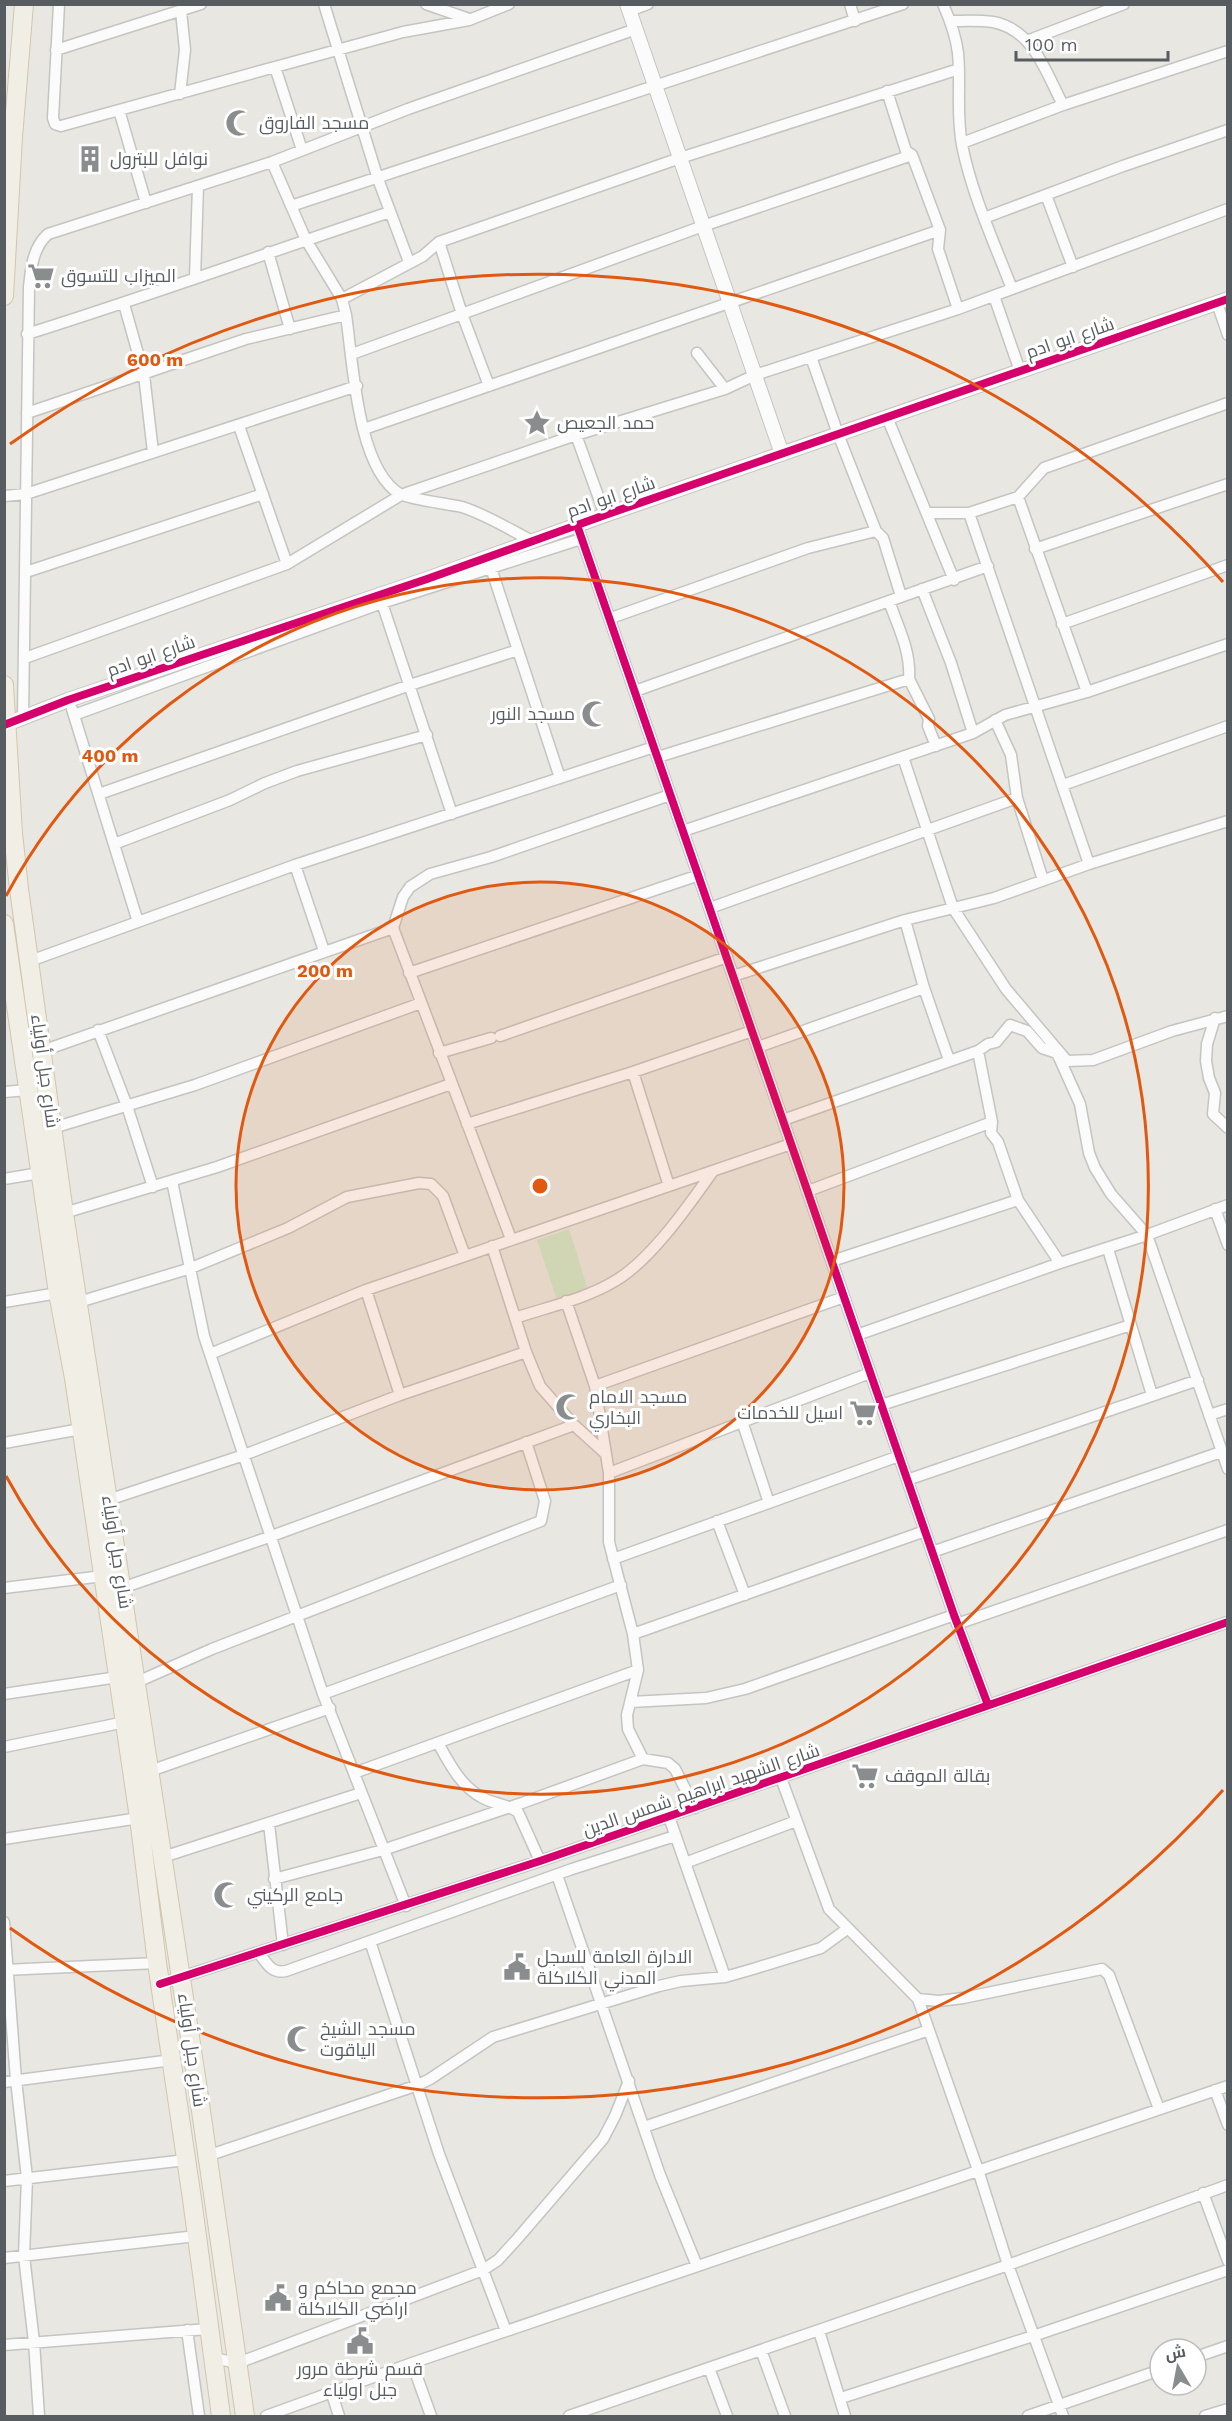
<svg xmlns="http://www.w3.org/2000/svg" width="1232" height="2421" font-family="'Work Sans',Cairo,sans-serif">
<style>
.green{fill:#cfe6cb}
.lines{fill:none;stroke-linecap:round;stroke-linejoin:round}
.minor-casing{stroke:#c4c4c2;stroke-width:13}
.tertiary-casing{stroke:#c4c4c2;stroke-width:16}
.primary-casing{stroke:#d2c6ad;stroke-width:20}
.minor{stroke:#fcfbfb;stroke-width:10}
.tertiary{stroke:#fcfbfb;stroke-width:14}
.primary{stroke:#f1efe5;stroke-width:18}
.cycleway-casing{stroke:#fff;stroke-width:11}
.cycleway{stroke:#d6006c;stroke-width:8}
.ring{fill:none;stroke:#e15910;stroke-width:3}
.labels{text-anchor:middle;stroke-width:6;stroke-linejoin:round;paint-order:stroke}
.poi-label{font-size:18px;fill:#575c60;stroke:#fff;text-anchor:start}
.street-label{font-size:18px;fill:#575c60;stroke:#fff}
.centre{fill:#e15910;stroke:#fff;stroke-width:3}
.ring-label{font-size:18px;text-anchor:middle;font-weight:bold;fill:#e15910;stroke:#fff;stroke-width:6;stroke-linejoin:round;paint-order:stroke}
</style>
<rect width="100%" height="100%" fill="#e8e7e2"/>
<path class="green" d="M569,1229L588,1290L557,1300L537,1240Z"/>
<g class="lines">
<defs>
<path id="minor" d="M59,4L53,118L55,124L61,126L275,67
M324,4L378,179L409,262
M426,4L469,19
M850,4L855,21
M943,4C950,20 956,36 958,53C961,84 956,114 962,145C972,195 994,242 1012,289
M629,11L648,4
M950,21C964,21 979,20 993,22C1034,30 1045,71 1063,105
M1029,40L1124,4
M56,50L201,4
M887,91L906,151L912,155L940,230L938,249L958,309
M180,94L185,50L181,11
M119,110L146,203
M962,143L1063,105L1228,51
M302,150L275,67L403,32L469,20L509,4
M272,162L306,240L342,299L346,315C353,362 357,469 400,494C408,499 449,504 462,507C487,515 509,529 532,541
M1046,195L1073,267
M291,206L903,4
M984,218L1123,166L1228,130
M439,242L462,314L489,386
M268,252L290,329
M195,278L198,186
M994,296L1020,371
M342,299L423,256L439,242L680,158L959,69
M1217,303L1228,335
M124,304L144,375L153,452
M27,334C149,296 269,252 390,212
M697,353L725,389
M352,354L703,226L912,155
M811,357L838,434L876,531
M27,413L246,339L346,315
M887,417L954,580
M239,426L287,564
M364,429L940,230
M576,435L605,515
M4,496L26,494L357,386
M1018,497L1087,692
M928,513H969L1018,497L1044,468L1228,403
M969,513L1089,864
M577,525L954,1615L988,1705
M1035,549L1228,484
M491,568L560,778
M26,572L263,494
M922,589L951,663L973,733
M889,601C898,627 911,651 909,679
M382,603L452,814
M611,618L808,548L876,531L883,538L901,596
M1062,624L1228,565
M25,658L287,564L401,495L576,435L725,389L755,375L958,309L1228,209
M635,691L988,566
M72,709L138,922
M74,715L382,603L581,539
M23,717L29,287C31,268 33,247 48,234L272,162L408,109L636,29
M995,720L1011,755L1017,798L1043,880
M658,757L909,679L929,719L928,726L936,746
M903,757L953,908L1006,989L1067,1061L1093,1060L1172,1031L1228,1016
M1063,785L1228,726
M99,794L410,685L518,650
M683,831L973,733L1005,715L1087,692L1228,644
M114,844L230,800L265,783L297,771L427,735
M295,865L324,951
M710,908L1017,798
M905,920L924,988L949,1060
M30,961L295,865L654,747
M409,973L699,875
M733,976L905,920L994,898L1089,864L1228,821
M1215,1018L1207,1044L1206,1061L1209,1078L1215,1093L1213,1114L1228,1128
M98,1030L127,1106L153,1187
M500,1036L727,957
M758,1047L924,988
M42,1051L393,928
M978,1051L992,1122L991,1133L998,1142L1018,1200L1060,1263
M439,1053L491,1038
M633,1072L669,1186
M4,1092L28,1090
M783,1120L978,1051L988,1044L996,1042L1010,1025L1027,1031L1042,1048L1057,1053L1080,1104L1089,1153L1095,1168L1111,1194L1147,1235L1228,1469
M467,1124L633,1072L752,1031
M53,1128L195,1085L421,1003
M4,1179L40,1173
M172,1181L204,1336L323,1694L406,1906
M808,1191L992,1122
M1215,1209L1228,1245
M64,1213L217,1167L451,1084
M511,1239L393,928L403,897L410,887L430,874L491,857L670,795
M492,1246L526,1352L540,1386L574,1425L606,1454
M1108,1249L1152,1395
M832,1261L1018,1200
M366,1290L400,1395
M566,1301L595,1386L609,1473
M4,1302L58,1293
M79,1302L191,1268L288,1228L347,1197L419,1183L431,1184L443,1196L465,1256
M515,1318C548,1307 585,1299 615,1281C651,1260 689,1205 713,1171
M857,1335L1060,1263L1147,1235L1228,1205
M210,1354L366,1290L791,1144
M595,1386L844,1297
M881,1405L1131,1325
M1209,1415L1228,1409
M742,1421L769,1503
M4,1443L81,1429
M907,1480L1198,1380
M108,1500L244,1455L400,1395L526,1352
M717,1521L745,1595
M932,1552L1221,1452
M613,1559L899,1456
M4,1588L103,1576
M122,1588L269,1537L574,1425
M957,1624L1228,1530
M633,1634L925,1531
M137,1682L212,1649L541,1521L545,1501L526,1442
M4,1694L118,1677
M323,1694L621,1585
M631,1702L706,1698L745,1689L954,1615
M438,1743C449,1763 461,1787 483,1798C494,1804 507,1804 518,1812L540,1861
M4,1747L125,1722
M150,1771L330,1708
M354,1773L638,1670
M781,1778L829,1909L918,1999L978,2170L1008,2265L1063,2416
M695,1808L675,1769L668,1763L643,1759L628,1729L627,1715L638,1670L633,1634L609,1542V1473L870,1373
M669,1817L725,1977
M269,1824L283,1945
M4,1839L139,1818
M163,1857L361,1793
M685,1863L796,1821
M557,1875L660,2175L697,2266
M274,1879L383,1850L522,1803L643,1759
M4,1922L16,2080L27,2178L24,2256L34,2342L39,2416
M370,1941L439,2154L506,2331
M259,1953C267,1964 272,1974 286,1971L572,1869L675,1836
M4,1970L157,1963
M160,1984L540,1861L1228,1622
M918,1999L939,2001L963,1998L1102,1969L1109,1975L1159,2109
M4,2082L172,2060
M1215,2090L1228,2125
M644,2127L929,2030
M207,2156L418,2085L430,2079L493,2037L659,1986L681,1981L725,1977L753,1969L821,1948L847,1929
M4,2181L186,2160
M1203,2193L1228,2261
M4,2258L196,2236
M187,2330L199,2416
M819,2331L845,2416
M4,2345L208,2329
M761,2350L785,2416
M1196,2357L1228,2346
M213,2358L238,2363L483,2270L498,2260L518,2238L603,2139L615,2116L629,2081
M412,2363L431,2416
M709,2368L727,2416
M331,2391L339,2416
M841,2398L1033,2336L1228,2270
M266,2416L412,2363L1228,2086
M569,2416L1008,2265L1228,2185
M1028,2416L1160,2370
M1205,2416L1228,2409"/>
<path id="tertiary" d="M627,4L782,454
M4,725L68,700L427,579L605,515L1228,299"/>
<path id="primary" d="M4,296L13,137L24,4
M4,685L13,833L19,889L64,1213L197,2083L245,2416
M4,924L58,1293L74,1378L139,1818L157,1963L192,2199L221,2416"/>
</defs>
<use href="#minor" class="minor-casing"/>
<use href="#tertiary" class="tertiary-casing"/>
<use href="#primary" class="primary-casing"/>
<use href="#minor" class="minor"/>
<use href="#tertiary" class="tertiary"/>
<use href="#primary" class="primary"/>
<defs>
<path id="cycleway" d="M577,525L954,1615L988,1705
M4,725L68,700L427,579L605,515L1228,299
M160,1984L540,1861L1228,1622"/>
</defs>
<use href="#cycleway" class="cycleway-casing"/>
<use href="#cycleway" class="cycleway"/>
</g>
<circle cx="540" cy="1186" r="304" fill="#e15910" fill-opacity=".12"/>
<g class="ring">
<circle cx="540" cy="1186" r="304"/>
<path d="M6 896A608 608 0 1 1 6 1476"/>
<path d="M1223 1790A912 912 0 0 1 10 1928M10 444A912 912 0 0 1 1223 582"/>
</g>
<defs>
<symbol id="mosque-bare" viewBox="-9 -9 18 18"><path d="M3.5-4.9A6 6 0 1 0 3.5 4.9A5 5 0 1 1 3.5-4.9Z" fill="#8a8d8e" stroke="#fff" stroke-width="2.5" paint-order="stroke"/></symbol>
<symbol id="building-bare" viewBox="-9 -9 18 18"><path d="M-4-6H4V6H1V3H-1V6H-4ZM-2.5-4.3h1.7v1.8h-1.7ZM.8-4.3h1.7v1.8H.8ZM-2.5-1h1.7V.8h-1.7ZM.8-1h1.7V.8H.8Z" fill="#8a8d8e" stroke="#fff" stroke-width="2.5" paint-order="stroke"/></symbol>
<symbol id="supermarket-bare" viewBox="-9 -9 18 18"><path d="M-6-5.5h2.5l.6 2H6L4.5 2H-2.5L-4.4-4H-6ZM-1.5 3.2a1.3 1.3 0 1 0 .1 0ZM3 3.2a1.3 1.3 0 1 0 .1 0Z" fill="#8a8d8e" stroke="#fff" stroke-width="2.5" paint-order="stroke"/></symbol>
<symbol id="sight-bare" viewBox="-9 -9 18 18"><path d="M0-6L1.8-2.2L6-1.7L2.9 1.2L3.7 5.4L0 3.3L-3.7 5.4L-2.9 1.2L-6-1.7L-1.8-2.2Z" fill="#8a8d8e" stroke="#fff" stroke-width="2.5" paint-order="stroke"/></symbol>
<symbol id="civic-bare" viewBox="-9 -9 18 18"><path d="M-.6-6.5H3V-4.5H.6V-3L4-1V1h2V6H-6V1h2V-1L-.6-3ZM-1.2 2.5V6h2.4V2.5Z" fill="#8a8d8e" stroke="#fff" stroke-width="2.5" paint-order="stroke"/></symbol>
</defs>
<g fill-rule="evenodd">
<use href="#mosque-bare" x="220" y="104" width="38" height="38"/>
<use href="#building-bare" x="71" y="140" width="38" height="38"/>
<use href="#supermarket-bare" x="22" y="257" width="38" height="38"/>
<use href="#sight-bare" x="518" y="404" width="38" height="38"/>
<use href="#mosque-bare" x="576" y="695" width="38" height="38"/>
<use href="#mosque-bare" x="550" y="1388" width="38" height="38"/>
<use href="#supermarket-bare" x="844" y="1394" width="38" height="38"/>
<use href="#supermarket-bare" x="846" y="1757" width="38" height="38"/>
<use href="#mosque-bare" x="208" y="1876" width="38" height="38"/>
<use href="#civic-bare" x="498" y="1948" width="38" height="38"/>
<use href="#mosque-bare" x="281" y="2020" width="38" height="38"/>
<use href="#civic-bare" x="259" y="2279" width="38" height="38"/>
<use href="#civic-bare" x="341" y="2322" width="38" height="38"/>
</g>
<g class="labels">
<g class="poi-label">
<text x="259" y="129">مسجد الفاروق</text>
<text x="110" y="165">نوافل للبترول</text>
<text x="61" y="282">الميزاب للتسوق</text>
<text x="557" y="429">حمد الجعيص</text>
<text x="575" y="720" text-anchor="end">مسجد النور</text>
<text x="589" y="1403">مسجد الامام<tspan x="589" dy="21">البخاري</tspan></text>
<text x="843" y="1419" text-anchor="end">اسيل للخدمات</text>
<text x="885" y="1782">بقالة الموقف</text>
<text x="247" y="1901">جامع الركيني</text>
<text x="537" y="1963">الادارة العامة للسجل<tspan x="537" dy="21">المدني الكلاكلة</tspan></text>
<text x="320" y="2035">مسجد الشيخ<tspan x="320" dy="21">الياقوت</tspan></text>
<text x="298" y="2294">مجمع محاكم و<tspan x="298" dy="21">اراضي الكلاكلة</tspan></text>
<text x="360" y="2375" text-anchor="middle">قسم شرطة مرور<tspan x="360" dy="21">جبل اولياء</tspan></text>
</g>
<g class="street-label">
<text transform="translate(1070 338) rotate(-19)" y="6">شارع ابو ادم</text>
<text transform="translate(611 497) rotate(-19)" y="6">شارع ابو ادم</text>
<text transform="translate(151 656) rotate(-19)" y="6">شارع ابو ادم</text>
<text transform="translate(45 1071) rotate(82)" y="6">شارع جبل أولياء</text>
<text transform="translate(117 1552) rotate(81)" y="6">شارع جبل أولياء</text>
<text transform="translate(701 1790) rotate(-19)" y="6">شارع الشهيد ابراهيم شمس الدين</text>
<text transform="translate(192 2050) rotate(82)" y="6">شارع جبل أولياء</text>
</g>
</g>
<circle cx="540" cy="1186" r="9" class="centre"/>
<g class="ring-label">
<text x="155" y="366">600 m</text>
<text x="110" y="762">400 m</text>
<text x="325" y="977">200 m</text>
</g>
<rect width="1232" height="2421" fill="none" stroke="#575c60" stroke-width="12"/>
<g transform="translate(1178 2367) rotate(350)"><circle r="28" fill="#ffffff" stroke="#bcbebf" stroke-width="1.5"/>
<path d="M0-4.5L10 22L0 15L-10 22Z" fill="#8a8d8e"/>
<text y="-9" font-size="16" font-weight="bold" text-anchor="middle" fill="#575c60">ش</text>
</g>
<path d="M1016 51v9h152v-9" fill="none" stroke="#575c60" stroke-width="3"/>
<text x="1025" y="51" font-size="18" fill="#575c60" stroke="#ffffff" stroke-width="4.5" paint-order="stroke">100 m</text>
</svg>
